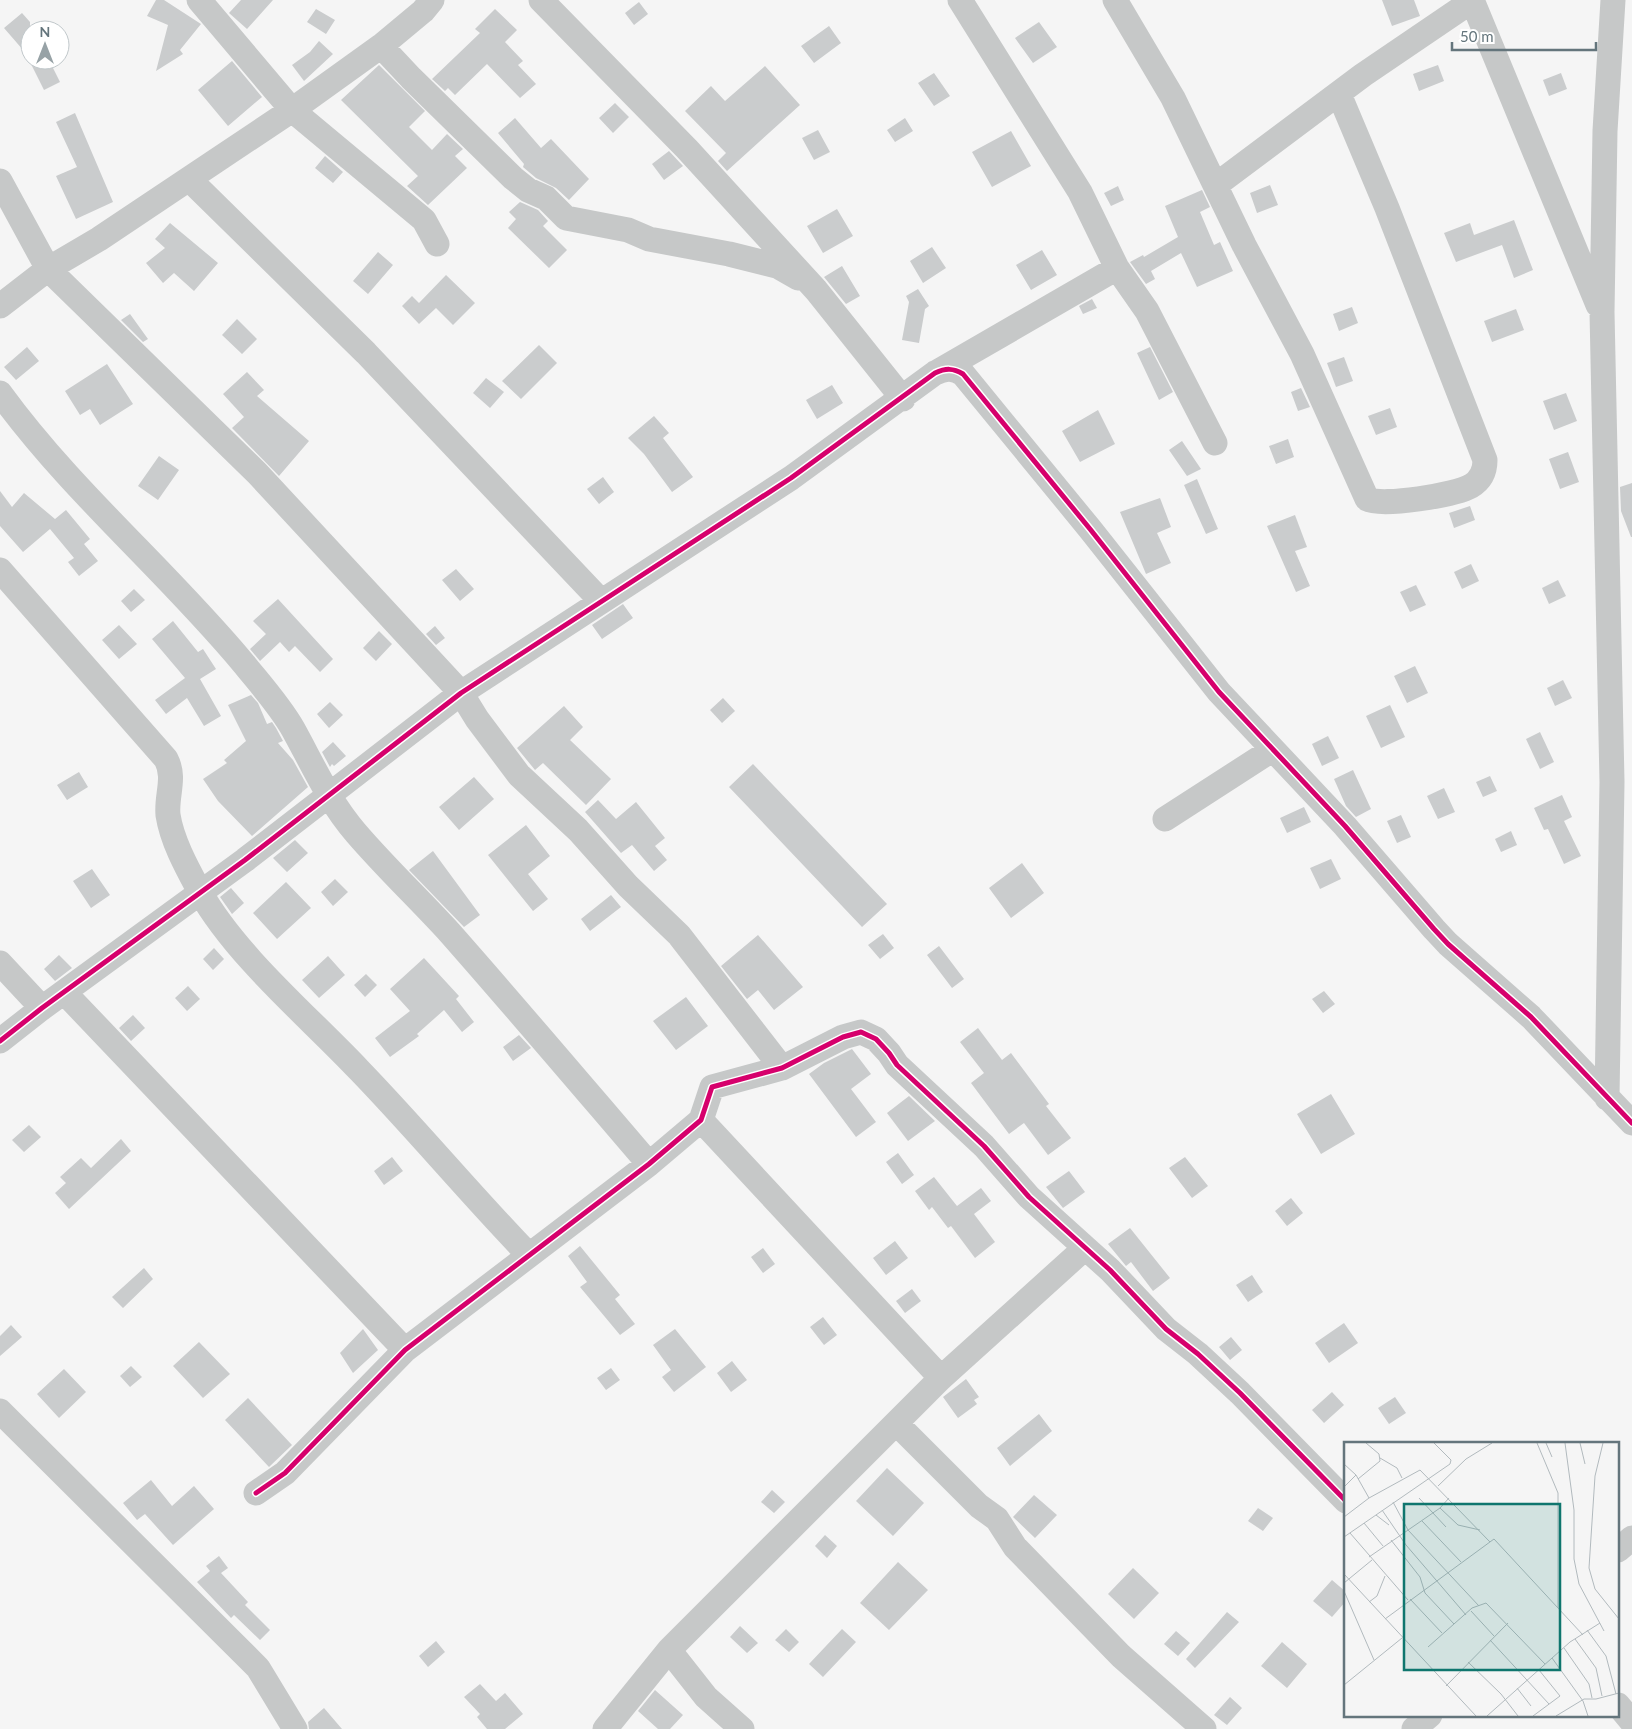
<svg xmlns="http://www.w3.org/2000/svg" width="1632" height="1729" font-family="Lato,sans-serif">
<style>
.building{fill:#cacccd}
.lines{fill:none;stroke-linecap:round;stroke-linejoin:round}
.minor{stroke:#c6c8c8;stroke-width:25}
.cycleway-casing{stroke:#fff;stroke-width:8}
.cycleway{stroke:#d6006c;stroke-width:5}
.inset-road{fill:none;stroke:#b2babe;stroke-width:1}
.view{fill:#0f766e;fill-opacity:0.15;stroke:#0f766e;stroke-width:2.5}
.inset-edge{fill:none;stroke:#64757c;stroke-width:2.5}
</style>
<rect width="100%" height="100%" fill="#f5f5f5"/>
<path class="building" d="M156,0H164L201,24L180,50L183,54L156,71L168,25L147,16Z
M241,0H273L247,29L229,13Z
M1382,0H1414L1420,16L1392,26Z
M639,2L648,14L634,25L625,13Z
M316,9L335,20L326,34L307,22Z
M495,9L517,30L505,42L523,61L518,65L536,84L520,98L487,64L455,95L448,88L445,91L432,79L480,33L475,29Z
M22,13L30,22V58L4,28Z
M1039,22L1057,47L1033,63L1015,38Z
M829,26L841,43L814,63L801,46Z
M319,41L333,54L304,81L292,65L310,52Z
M29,60H49L60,82L44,90Z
M232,61L262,97L228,126L198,90Z
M379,65L425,111L409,127L432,150L447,134L463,149L455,156L467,168L428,205L407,186L418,176L341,100Z
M1438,65L1444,81L1419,91L1413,74Z
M765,66L800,105L727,171L718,161L726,153L685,111L711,86L725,101Z
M934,73L950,96L934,106L918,83Z
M1561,73L1567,89L1549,96L1543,80Z
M615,103L629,117L613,133L599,118Z
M75,113L113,202L76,219L56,176L77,167L56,122Z
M515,118L541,148L551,139L589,179L569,200L556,188L536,178L523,167L524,164L498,133Z
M905,118L913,131L895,142L887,130Z
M818,130L830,152L814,160L802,138Z
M1011,131L1031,166L992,187L972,152Z
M669,151L683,166L664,180L652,164Z
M325,156L343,172L333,183L315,168Z
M1270,185L1278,205L1257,213L1250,193Z
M1118,186L1124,200L1111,206L1104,193Z
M1202,190L1210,207L1200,212L1214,245L1220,242L1233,271L1197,287L1181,253L1151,271L1155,279L1146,284L1130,262L1143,255L1144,257L1178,237L1165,206Z
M520,202L538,210L548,221L543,226L567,250L549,268L508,228L516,219L509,212Z
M837,209L853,236L823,253L807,226Z
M1514,220L1533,270L1514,278L1502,245L1456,262L1444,233L1470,223L1474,235Z
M170,223L218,263L194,291L174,273L163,283L146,263L165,248L155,239Z
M932,247L946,268L923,283L910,261Z
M1042,250L1057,275L1031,290L1016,265Z
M378,252L393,265L368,294L353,281Z
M842,266L860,296L846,304L824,277Z
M446,275L475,303L453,325L436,308L419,324L402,306L412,296L419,303Z
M918,289L929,306L925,309L919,343L902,340L909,302L906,296Z
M1092,299L1097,308L1083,314L1079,306Z
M1352,307L1358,323L1339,331L1333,314Z
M1516,309L1524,330L1492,342L1484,321Z
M130,314L148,339L143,342L121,320Z
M237,319L257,339L242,354L222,335Z
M539,345L557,363L521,399L502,381Z
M27,347L39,361L16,380L4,367Z
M1150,347L1173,392L1159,400L1137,353Z
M1344,357L1353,381L1336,387L1327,363Z
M107,364L133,404L100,425L90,409L80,415L65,391Z
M247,372L264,390L257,396L309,441L279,476L232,428L244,417L223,394Z
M486,378L504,392L490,408L473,393Z
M832,385L843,403L817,419L806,400Z
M1301,388L1310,407L1298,411L1291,392Z
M1566,393L1577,421L1554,430L1543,401Z
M1390,408L1397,427L1376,435L1368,416Z
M1098,410L1115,444L1080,462L1062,431Z
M654,416L669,433L663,438L693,477L672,492L644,454L628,438Z
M1288,439L1294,457L1276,464L1269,446Z
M1182,441L1201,469L1187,476L1169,450Z
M1568,452L1579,482L1560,489L1549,459Z
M159,456L179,470L158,500L138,486Z
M603,477L614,492L599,504L587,489Z
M1197,479L1218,529L1206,534L1184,485Z
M1632,483V537H1631L1621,511L1620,487Z
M0,491L12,507L24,493L55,519L66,510L90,539L84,544L98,561L79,576L68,562L74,558L50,529L23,552L0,526Z
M1160,498L1171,527L1157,533L1171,563L1146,574L1120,512Z
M1470,506L1475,520L1454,528L1449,513Z
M1295,515L1307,547L1295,551L1310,586L1296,592L1267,526Z
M1471,564L1479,581L1462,589L1454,572Z
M456,569L474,589L460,601L442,580Z
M1558,580L1566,596L1549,604L1542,588Z
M1416,585L1426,605L1410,612L1400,592Z
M134,589L145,600L131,612L121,601Z
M278,599L333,659L320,672L295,646L289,652L280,642L260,661L250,649L266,634L253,621Z
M623,604L633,618L602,639L592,625Z
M173,621L198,652L203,649L216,669L200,679L221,716L204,726L187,698L166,714L155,700L185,678L152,639Z
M119,625L137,644L119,659L102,640Z
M435,626L445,638L436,645L426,634Z
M379,631L392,644L376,661L363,648Z
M1415,666L1428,693L1407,703L1394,676Z
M1563,680L1572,698L1555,706L1547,688Z
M251,695L258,703L267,724L272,722L276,728L283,741L278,743L293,760L308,787L252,836L218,801L203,779L227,763L224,760L246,741L228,705Z
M723,698L735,711L722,723L710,710Z
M330,702L343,715L329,728L317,714Z
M1390,705L1405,737L1381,748L1366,716Z
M564,706L583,727L570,740L611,779L586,805L543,763L535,770L517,748Z
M1540,732L1554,762L1540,769L1526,739Z
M1328,736L1339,758L1322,766L1312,744Z
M333,742L346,756L334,766L332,764L330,767L322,752Z
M753,764L887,904L862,927L729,787Z
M1353,770L1371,809L1356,817L1346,806L1334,779Z
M79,772L88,787L67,800L57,785Z
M1490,776L1497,791L1483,797L1476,782Z
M474,777L494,799L459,830L439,807Z
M1444,788L1455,812L1438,819L1427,796Z
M1562,795L1572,817L1564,821L1581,856L1564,864L1548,829L1544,830L1534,808Z
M598,800L616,819L636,802L665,838L655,846L667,860L654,871L632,845L621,853L585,812Z
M1304,807L1311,822L1287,833L1280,818Z
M1401,815L1411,837L1397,843L1387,821Z
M526,825L550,856L528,874L548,899L533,911L488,855Z
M1511,831L1517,845L1501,852L1495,839Z
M295,840L308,853L287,872L273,858Z
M433,851L480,915L464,927L409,870Z
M1331,859L1341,879L1320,889L1310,868Z
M1022,863L1044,893L1011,918L989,888Z
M92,869L110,895L91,908L73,881Z
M335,879L348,892L333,906L321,892Z
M286,882L311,908L277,939L253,913Z
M231,888L244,903L232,914L220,897Z
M611,895L621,907L590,931L581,919Z
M883,934L894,948L880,959L868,945Z
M758,935L803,987L774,1010L758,990L747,999L721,966Z
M939,946L964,979L952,988L927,955Z
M214,948L224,959L213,970L203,959Z
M59,955L72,968L55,981L44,969Z
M328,956L345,975L319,998L302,980Z
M424,958L459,996L456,999L474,1022L462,1032L444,1010L417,1034L419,1036L390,1057L375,1038L410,1011L390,989Z
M366,974L377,985L365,997L354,985Z
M188,986L200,999L187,1011L175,998Z
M1324,991L1335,1004L1323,1013L1312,999Z
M686,997L708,1026L676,1050L653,1021Z
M133,1015L145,1028L131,1041L119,1028Z
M978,1028L1002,1060L1011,1053L1049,1104L1046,1106L1071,1138L1048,1155L1024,1123L1009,1134L971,1083L984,1073L960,1042Z
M519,1035L531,1048L513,1061L503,1047Z
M852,1049L871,1074L851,1089L876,1122L856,1137L809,1074L824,1063Z
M1331,1094L1355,1134L1321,1154L1297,1114Z
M909,1096L935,1121L908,1141L887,1113Z
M29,1125L41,1137L24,1152L12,1140Z
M121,1139L131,1151L69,1209L55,1193L66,1183L60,1177L81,1158L91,1168Z
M898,1153L914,1175L902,1184L886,1162Z
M392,1157L403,1171L384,1185L374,1171Z
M1185,1157L1208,1186L1192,1198L1169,1168Z
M1069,1171L1085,1192L1063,1208L1046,1187Z
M934,1177L957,1206L981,1188L991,1201L974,1214L995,1242L975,1258L951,1226L948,1228L932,1207L929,1210L915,1191Z
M1291,1198L1303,1213L1287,1226L1275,1211Z
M1130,1228L1170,1278L1153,1291L1131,1262L1126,1266L1108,1244Z
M895,1241L908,1258L886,1275L873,1258Z
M580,1246L620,1295L615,1299L635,1324L620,1335L580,1287L587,1282L568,1256Z
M763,1248L775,1264L763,1273L751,1257Z
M144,1268L153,1279L123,1308L112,1297Z
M1252,1275L1263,1292L1248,1302L1236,1285Z
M912,1289L921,1301L905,1313L896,1301Z
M823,1317L837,1335L824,1345L810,1327Z
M1344,1323L1358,1343L1329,1363L1315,1343Z
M11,1325L22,1337L0,1356V1336Z
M363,1329L378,1350L353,1373L340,1353Z
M675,1329L706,1367L674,1392L662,1377L671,1370L653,1345Z
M1231,1337L1242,1350L1230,1360L1219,1347Z
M199,1342L230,1374L203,1398L173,1366Z
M732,1361L747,1380L731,1392L717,1373Z
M131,1366L142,1377L130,1387L120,1376Z
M611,1368L620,1380L606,1390L597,1378Z
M64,1369L86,1392L59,1418L37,1394Z
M966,1379L979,1397L974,1400L977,1404L958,1418L943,1397Z
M1332,1392L1344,1405L1324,1423L1312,1410Z
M1395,1397L1406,1413L1389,1424L1378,1408Z
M248,1398L292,1445L269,1467L225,1420Z
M1039,1414L1052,1431L1010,1466L997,1448Z
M887,1468L924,1503L893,1536L856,1501Z
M151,1480L172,1506L194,1486L214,1509L173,1545L145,1514L137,1520L123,1503Z
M772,1490L785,1502L774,1513L761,1502Z
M1034,1495L1057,1515L1035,1538L1013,1517Z
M1258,1508L1273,1518L1263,1531L1248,1521Z
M825,1535L837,1546L827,1558L815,1546Z
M219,1556L228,1568L221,1573L248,1602L245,1605L270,1630L260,1640L234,1615L231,1618L197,1582L210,1571L206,1566Z
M898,1562L928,1590L889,1630L860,1603Z
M1133,1568L1159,1593L1134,1619L1108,1594Z
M1332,1580L1346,1592V1601L1332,1617L1313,1601Z
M1227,1612L1239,1622L1195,1668L1186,1659Z
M740,1626L758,1643L747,1653L730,1637Z
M786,1629L799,1642L789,1652L775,1640Z
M842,1629L856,1642L823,1677L809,1664Z
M1176,1631L1190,1643L1178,1656L1164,1644Z
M436,1641L445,1652L428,1667L419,1656Z
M1282,1642L1307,1664L1287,1688L1261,1666Z
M480,1684L496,1701L505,1693L523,1714L505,1729H487L477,1717L480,1714L464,1697Z
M655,1690L683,1715L670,1729H658L638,1711Z
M1230,1697L1242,1708L1227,1725L1214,1715Z
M324,1708L342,1729H309L308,1722Z"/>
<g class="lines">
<path class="minor" d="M199,0L292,110L424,220L437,244
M541,0L687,149L816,290L903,399
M960,0L1080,192L1117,268L1147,311L1215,443
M1115,0L1173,98L1244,245L1302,354L1367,499C1382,507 1455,495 1471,486C1481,480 1485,471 1485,460L1387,208L1339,94
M1472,0L1598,305
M381,46L411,78L513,178L528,190L546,198L566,218L628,230L649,239L729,254L777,266L798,278
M189,179L366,353L601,601
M0,181L48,269L257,473L461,693L477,719L519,775L578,830L628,886L679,935L782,1068
M1216,185L1363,75L1472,1
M0,306L48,269L99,239L292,110L381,46L423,11L432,0
M937,372L1117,268
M0,393C72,492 166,570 244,664C261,685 280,706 293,729C313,765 329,802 356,833C386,868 419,899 450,933C517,1009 583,1087 649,1164
M0,570L166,759C176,778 166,795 168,815C172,841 187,868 200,892C237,957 308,1016 359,1070C417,1130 470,1194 528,1254
M1165,819L1272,750
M0,963L42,1008
M64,992L405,1350
M0,1041L42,1008L245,860L461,693L791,478L935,373C946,368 953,368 963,374L1090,529L1219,692L1345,826L1434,929L1448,944L1531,1017L1632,1123
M1607,1098L1612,782L1602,312L1605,131L1613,0
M701,1120L941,1378
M0,1411L258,1668L295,1729
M896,1423L979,1506L997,1519L1015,1547L1121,1656L1204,1729
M256,1493L285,1473L405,1350L649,1164L701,1120L712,1087L782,1068L843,1037L861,1032L876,1039L889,1053L897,1065L984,1146L1029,1197L1110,1270L1166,1329L1198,1354L1240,1393L1346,1501
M1618,1550L1632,1538
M669,1650L706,1697L742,1729
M1618,1705L1632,1722
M605,1729L669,1650L941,1378L1085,1248
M1414,1729L1430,1715"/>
<defs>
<path id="cycleway" d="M0,1041L42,1008L245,860L461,693L791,478L935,373C946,368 953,368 963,374L1090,529L1219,692L1345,826L1434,929L1448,944L1531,1017L1632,1123
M256,1493L285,1473L405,1350L649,1164L701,1120L712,1087L782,1068L843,1037L861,1032L876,1039L889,1053L897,1065L984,1146L1029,1197L1110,1270L1166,1329L1198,1354L1240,1393L1346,1501"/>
</defs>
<use href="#cycleway" class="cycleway-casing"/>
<use href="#cycleway" class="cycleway"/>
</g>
<g transform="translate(1344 1442)">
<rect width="275" height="275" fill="#f5f5f5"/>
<path class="inset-road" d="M193,1L214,51V166M202,1L208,15M221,1L230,68V117L235,142L260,189M236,1L241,22M259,1L251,34L245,126L251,147L275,177M36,16L53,26L58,36M0,22L12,33M14,37L36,19L35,12L22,1M94,44L122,17L148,1M0,45L12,33L25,56M75,56L102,85M49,60L64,88L135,164M96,66L114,83L136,88M38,68L62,103L122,173M32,73L45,83M0,75L25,56L76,28L146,100M78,79L117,120M20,81L39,104M6,91L64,158M0,95L106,22L107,18L90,1M47,98L76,135L81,151L110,182M25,115L96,66L105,56M0,132L132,274M0,141L28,118M0,149L30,218M66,157L98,191M25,160L33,154L41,134M127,169L150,194M41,177L150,97L239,193M243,188L262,214L272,252M231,197L252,226L258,254M146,198L205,262M84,205L128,166L142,161L201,222M220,206L245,242L248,256M208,216L239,259L244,274M124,220L157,252L174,274M0,243L58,196M102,244L164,181M173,246L187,264M143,274L226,200L256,181M189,274L216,254L195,228M212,274L240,257H252L275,251"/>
<path class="view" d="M60,62H216V228H60Z"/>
<rect width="275" height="275" class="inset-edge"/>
</g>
<g transform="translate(45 45)"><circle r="24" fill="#ffffff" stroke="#c1c8cb"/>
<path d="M0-4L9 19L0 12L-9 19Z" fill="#97a2a6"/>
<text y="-8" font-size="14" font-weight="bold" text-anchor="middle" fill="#64757c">N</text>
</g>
<path d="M1452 42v8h144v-8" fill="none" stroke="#64757c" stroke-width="2.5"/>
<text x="1460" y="42" font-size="15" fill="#64757c" stroke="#ffffff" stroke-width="4" paint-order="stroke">50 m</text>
</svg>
